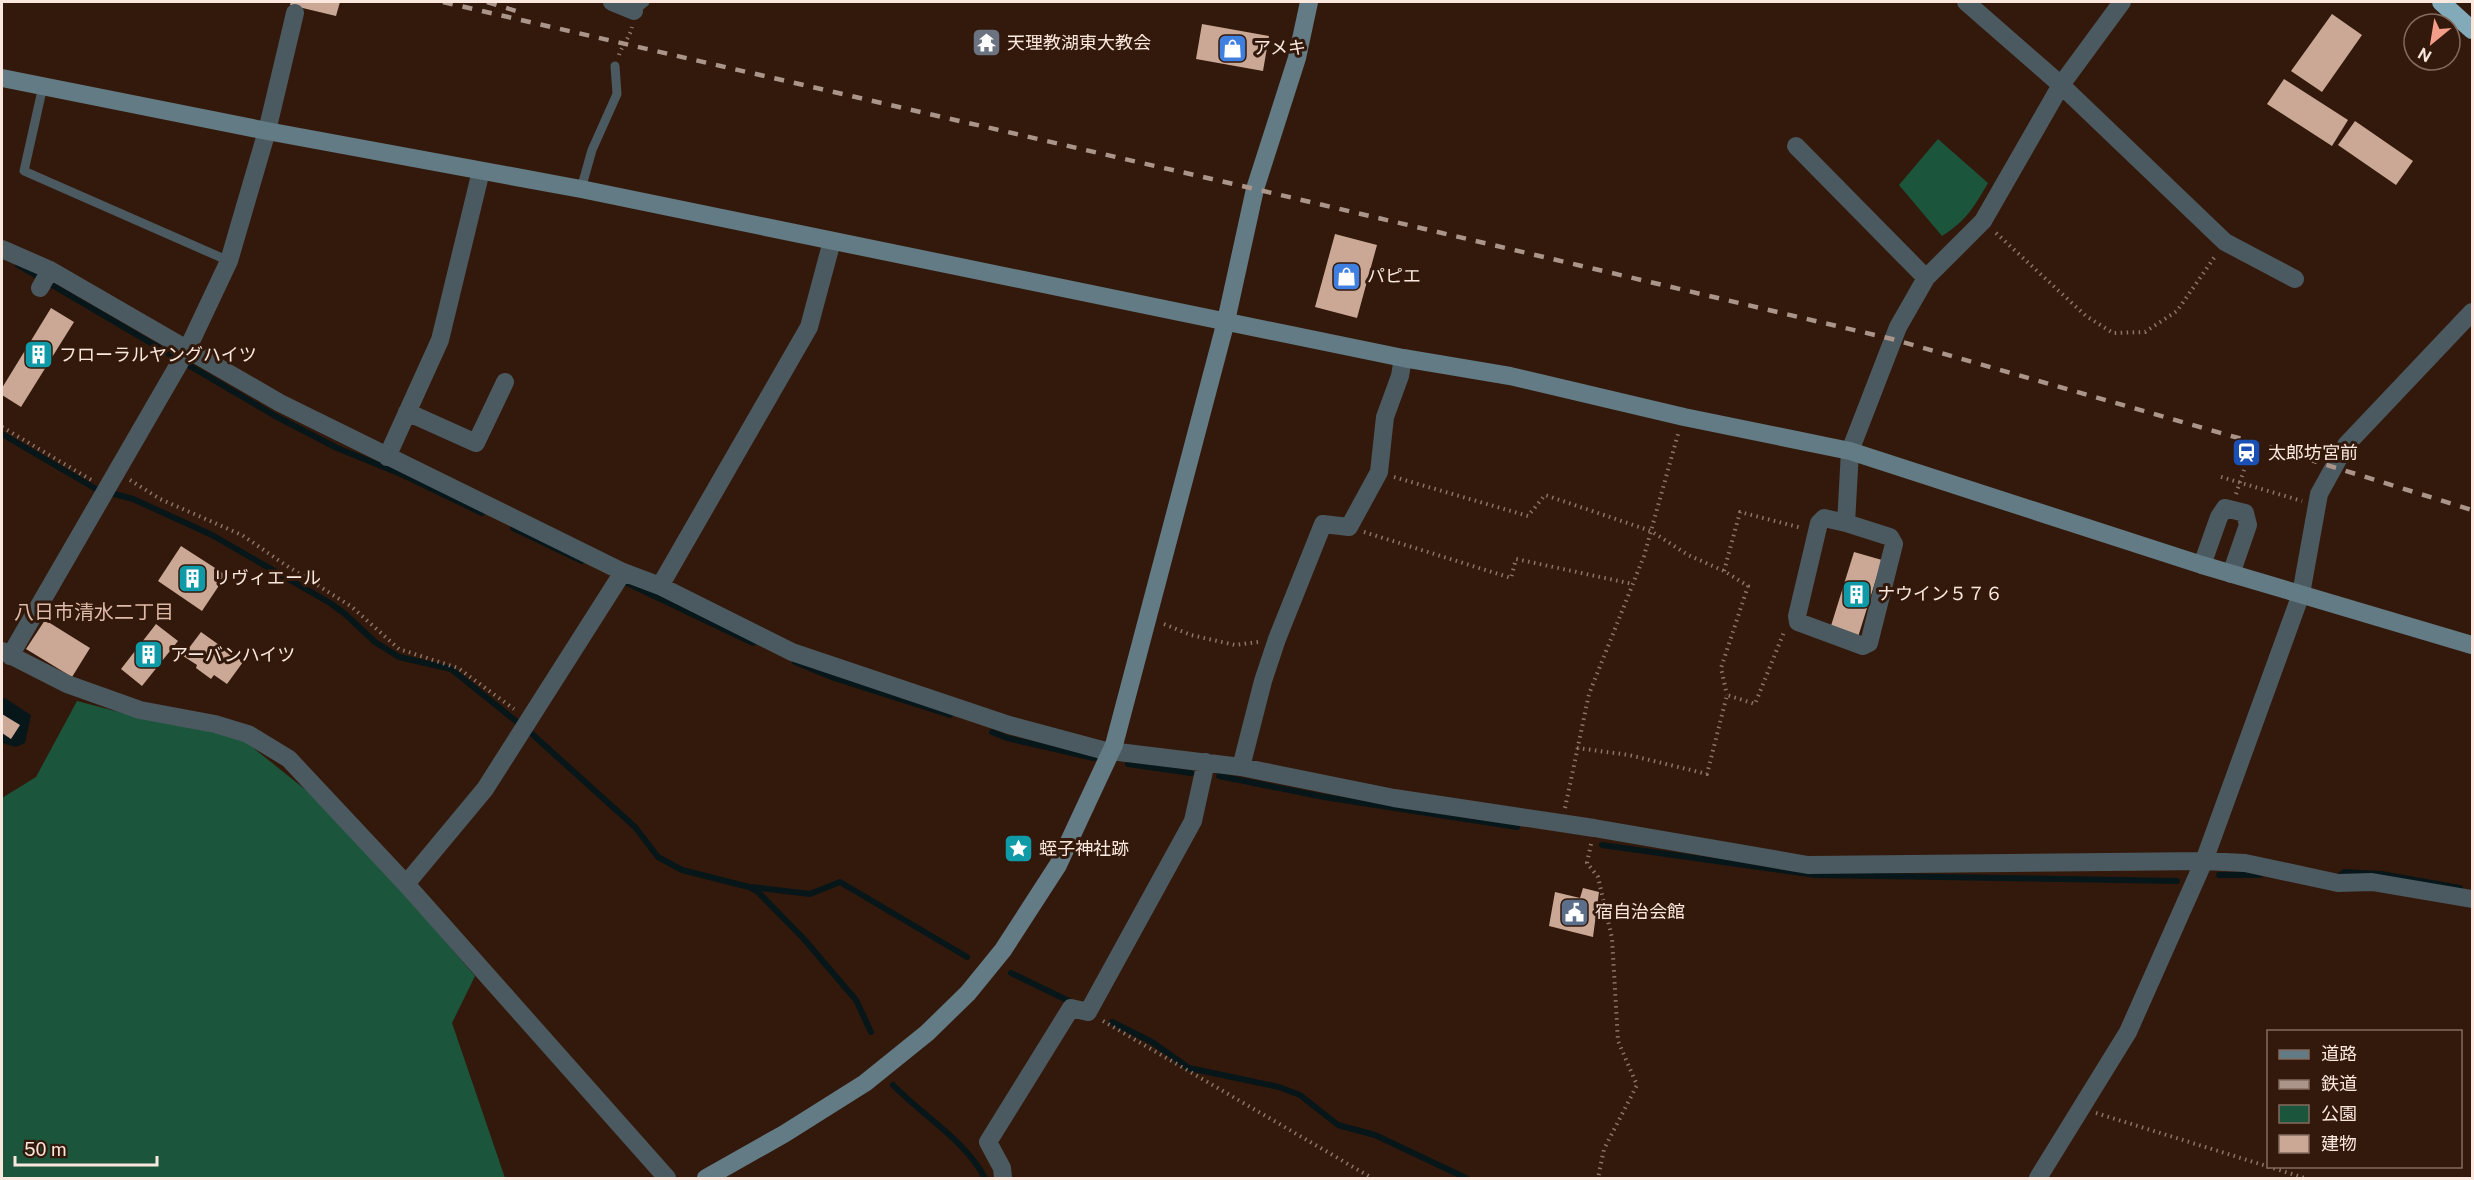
<svg xmlns="http://www.w3.org/2000/svg" width="2474" height="1180" font-family="'Public Sans','Noto Sans JP',sans-serif">
<style>
.green{fill:#1b563c}
.water{fill:#071619}
.lines{fill:none;stroke-linecap:round;stroke-linejoin:round}
.stream{stroke:#071619;stroke-width:6}
.building{fill:#caa895}
.path{stroke:#8b7468;stroke-width:4;stroke-dasharray:1.5 4.5;stroke-linecap:butt}
.lane{stroke:#4b5a60;stroke-width:9}
.street{stroke:#4b5a60;stroke-width:18}
.secondary{stroke:#627b84;stroke-width:18}
.highway{stroke:#83aab9;stroke-width:18}
.rail{stroke:#ab958a;stroke-width:4.5;stroke-dasharray:10 10;stroke-linecap:butt}
.labels{text-anchor:middle;stroke-width:6;stroke-linejoin:round;paint-order:stroke}
.poi-label{font-size:18px;fill:#fae7de;stroke:#33190b;text-anchor:start}
.neighbourhood-label{font-size:20px;fill:#debaa8;stroke:#33190b}
</style>
<rect width="100%" height="100%" fill="#33190b"/>
<path class="green" d="M1938,139L1988,183C1974,207 1966,221 1942,236L1899,185Z
M77,701L138,717L241,738L312,795L376,861L475,976L452,1023L505,1178H2V798L36,777Z"/>
<path class="water" d="M2,698H5L31,715L25,743L16,747L2,743Z"/>
<g class="lines">
<path class="stream" d="M18,265L277,417L337,448L401,474L482,513
M2,434L96,489L133,499L212,535L330,603L345,614L375,642L399,657L451,669L532,734L635,827L658,857L682,870L749,887L758,892L803,938L856,1000L871,1032
M513,528L582,561
M627,583L753,643
M795,662L834,678L950,715
M992,732L1007,738L1094,758
M1128,764L1191,773
M1219,776L1324,797L1517,827
M1602,845L1816,875L2177,881
M2219,875H2260
M2337,879L2344,872L2381,874L2460,888
M752,887L810,894L840,882L967,957
M1011,973L1071,1002
M1112,1022L1152,1042L1189,1068L1279,1087L1300,1095L1338,1125L1375,1135L1466,1178
M893,1085C922,1115 965,1140 985,1178"/>
</g>
<path class="building" d="M291,2H340L336,16L290,5Z
M2332,14L2362,35L2322,92L2291,71Z
M1202,24L1269,36L1263,71L1196,59Z
M2284,79L2348,120L2332,146L2267,104Z
M2355,121L2413,161L2396,185L2338,145Z
M1335,234L1377,245L1357,318L1315,307Z
M51,308L74,322L21,407L2,395V388Z
M181,546L226,575L202,611L158,581Z
M1854,552L1882,560L1858,637L1830,629Z
M45,620L90,648L72,677L26,649Z
M156,624L178,641L142,686L121,669Z
M201,632L243,662L227,684L214,675L211,679L196,668L197,665L183,656Z
M2,714L20,725L11,739L2,733Z
M1583,888L1599,892L1593,937L1549,926L1555,892L1580,898Z"/>
<g class="lines">
<path class="path" d="M619,55C622,45 630,37 632,27
M1996,233L2086,316L2113,333L2145,332L2177,311L2216,255
M2,427L93,481
M1394,477L1528,516L1545,495L1651,531L1688,555L1724,571L1748,586L1721,668L1727,695
M2221,477L2302,501
M130,480L160,499L242,535L284,564L352,607L399,649L458,668L514,709
M2236,494L2248,458
M1364,532L1511,578L1516,559L1633,584
M1724,571L1740,512L1802,528
M1164,624L1191,635L1235,645L1258,642
M1577,748L1629,755L1707,774L1727,695L1755,704L1784,632
M1565,808L1589,694L1644,556L1678,434
M1591,844L1587,863L1598,877L1612,938L1618,1041L1637,1085L1604,1149L1598,1178
M1103,1021L1372,1178
M2096,1113L2305,1178"/>
<path class="lane" d="M634,11L645,2
M43,86L24,171L229,261
M581,189L592,150L617,94L615,66"/>
<path class="street" d="M612,2L634,11
M1966,2L2061,85L2225,242L2295,279
M1796,146L1926,278
M2,249L50,270L280,403L623,572L660,586L792,652L1009,725L1102,750L1241,767L1394,798L1594,828L1808,865L2204,861L2245,863L2338,883L2372,882L2472,899
M40,288L50,270
M407,412L476,443L505,382
M387,457L440,340L481,171
M1846,523L1824,518L1819,523L1797,616L1798,622L1863,646L1869,643L1894,544L1890,537L1846,523L1850,451L1898,327L1926,278L1983,221L2061,85L2122,2
M2202,565L2219,517L2225,508L2245,513L2248,525L2231,574
M660,586L809,327L832,241
M2,651L67,684L140,710L215,724L248,734L289,759L406,884L667,1178
M10,656L187,350L229,261L267,131L295,13
M1241,767L1263,681L1277,639L1323,524L1349,527L1379,472L1385,417L1400,376L1403,358
M406,884L485,789L623,572
M1003,1178L1002,1168L988,1142L1071,1008L1088,1012L1193,821L1206,762
M2038,1178L2128,1032L2204,861L2301,594L2319,494L2346,445L2472,312"/>
<path class="secondary" d="M2,78L267,131L581,189L1403,358L1510,376L1684,417L1850,451L2202,565L2472,645
M706,1178L784,1134L865,1083L927,1033L968,993L1003,950L1058,865L1114,745L1226,321L1255,189L1297,58L1309,2"/>
<path class="highway" d="M2441,2L2472,30"/>
<path class="rail" d="M443,2L1255,189L1892,339L2256,443L2472,510
M487,2L516,11"/>
</g>
<defs>
<symbol id="temple-square" viewBox="-11 -11 22 22"><rect x="-9" y="-9" width="18" height="18" rx="4" fill="#6b7280" stroke="#33190b"/><path d="M0-6L5-2H3V0L6.5 2.5H4V6H1.5V3h-3V6H-4V2.5H-6.5L-3 0V-2H-5Z" fill="#fff"/></symbol>
<symbol id="shop-square" viewBox="-11 -11 22 22"><rect x="-9" y="-9" width="18" height="18" rx="4" fill="#3f7fe0" stroke="#33190b"/><path d="M-5-2.5h2.3a2.7 3.5 0 0 1 5.4 0H5L5.5 6h-11ZM-1.5-2.5h3a1.5 2.3 0 0 0-3 0Z" fill="#fff"/></symbol>
<symbol id="building-square" viewBox="-11 -11 22 22"><rect x="-9" y="-9" width="18" height="18" rx="4" fill="#0f9aa8" stroke="#33190b"/><path d="M-4-6H4V6H1V3H-1V6H-4ZM-2.5-4.3h1.7v1.8h-1.7ZM.8-4.3h1.7v1.8H.8ZM-2.5-1h1.7V.8h-1.7ZM.8-1h1.7V.8H.8Z" fill="#fff"/></symbol>
<symbol id="station-square" viewBox="-11 -11 22 22"><rect x="-9" y="-9" width="18" height="18" rx="4" fill="#1a4fb4" stroke="#33190b"/><path d="M-3-6H3Q5-6 5-4V2Q5 4 3 4L4.5 6H3L1.5 4h-3L-3 6H-4.5L-3 4Q-5 4-5 2V-4Q-5-6-3-6ZM-3.5-4v3h7v-3ZM-3.5 1v1.5H-2V1ZM2 1v1.5H3.5V1Z" fill="#fff"/></symbol>
<symbol id="sight-square" viewBox="-11 -11 22 22"><rect x="-9" y="-9" width="18" height="18" rx="4" fill="#0f9aa8" stroke="#33190b"/><path d="M0-6L1.8-2.2L6-1.7L2.9 1.2L3.7 5.4L0 3.3L-3.7 5.4L-2.9 1.2L-6-1.7L-1.8-2.2Z" fill="#fff"/></symbol>
<symbol id="civic-square" viewBox="-11 -11 22 22"><rect x="-9" y="-9" width="18" height="18" rx="4" fill="#5c6f8a" stroke="#33190b"/><path d="M-.6-6.5H3V-4.5H.6V-3L4-1V1h2V6H-6V1h2V-1L-.6-3ZM-1.2 2.5V6h2.4V2.5Z" fill="#fff"/></symbol>
</defs>
<g fill-rule="evenodd">
<use href="#temple-square" x="970" y="26" width="33" height="33"/>
<use href="#shop-square" x="1216" y="32" width="33" height="33"/>
<use href="#shop-square" x="1330" y="260" width="33" height="33"/>
<use href="#building-square" x="22" y="338" width="33" height="33"/>
<use href="#station-square" x="2230" y="436" width="33" height="33"/>
<use href="#building-square" x="176" y="562" width="33" height="33"/>
<use href="#building-square" x="1840" y="578" width="33" height="33"/>
<use href="#building-square" x="132" y="638" width="33" height="33"/>
<use href="#sight-square" x="1002" y="832" width="33" height="33"/>
<use href="#civic-square" x="1558" y="896" width="33" height="33"/>
</g>
<g class="labels">
<g class="poi-label">
<text x="1007" y="49">天理教湖東大教会</text>
<text x="1253" y="54">アメキ</text>
<text x="1367" y="282">パピエ</text>
<text x="59" y="361">フローラルヤングハイツ</text>
<text x="2268" y="459">太郎坊宮前</text>
<text x="213" y="584">リヴィエール</text>
<text x="1877" y="600">ナウイン５７６</text>
<text x="170" y="661">アーバンハイツ</text>
<text x="1039" y="855">蛭子神社跡</text>
<text x="1595" y="918">宿自治会館</text>
</g>
<g class="neighbourhood-label">
<text x="94" y="619">八日市清水二丁目</text>
</g>
</g>
<rect width="2474" height="1180" fill="none" stroke="#fae7de" stroke-width="6"/>
<rect x="2267" y="1030" width="195" height="138" fill="#33190b" stroke="#836b5f" stroke-width="1.5"/>
<rect x="2279" y="1050" width="30" height="9" fill="#627b84" stroke="#836b5f" stroke-width="1.5"/>
<text x="2321" y="1060" font-size="18" fill="#fae7de">道路</text>
<rect x="2279" y="1080" width="30" height="9" fill="#ab958a" stroke="#836b5f" stroke-width="1.5"/>
<text x="2321" y="1090" font-size="18" fill="#fae7de">鉄道</text>
<rect x="2279" y="1105" width="30" height="18" fill="#1b563c" stroke="#836b5f" stroke-width="1.5"/>
<text x="2321" y="1120" font-size="18" fill="#fae7de">公園</text>
<rect x="2279" y="1135" width="30" height="18" fill="#caa895" stroke="#836b5f" stroke-width="1.5"/>
<text x="2321" y="1150" font-size="18" fill="#fae7de">建物</text>
<g transform="translate(2432 42) rotate(210)"><circle r="28" fill="#33190b" stroke="#836b5f" stroke-width="1.5"/>
<path d="M0-4.5L10 22L0 15L-10 22Z" fill="#f49e89"/>
<text y="-9" font-size="16" font-weight="bold" text-anchor="middle" fill="#fae7de">N</text>
</g>
<path d="M15 1156v9h142v-9" fill="none" stroke="#fae7de" stroke-width="3"/>
<text x="24" y="1156" font-size="18" fill="#fae7de" stroke="#33190b" stroke-width="4.5" paint-order="stroke">50 m</text>
</svg>
